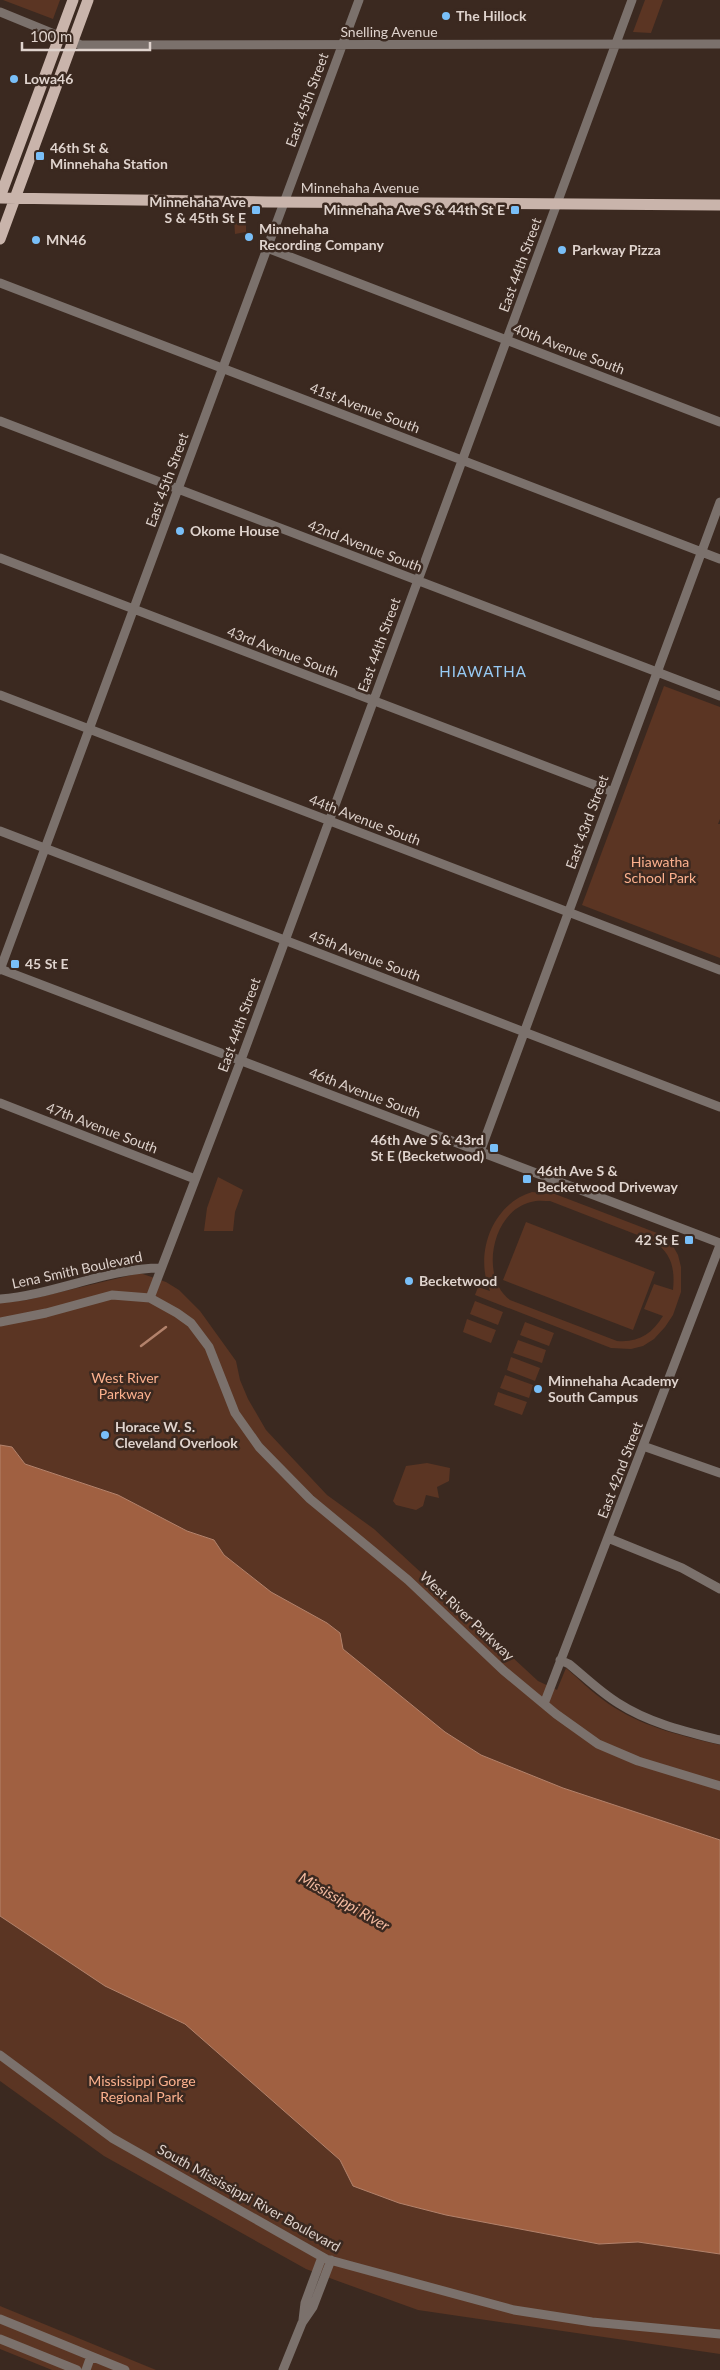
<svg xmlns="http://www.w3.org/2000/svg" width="720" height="2370" font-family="Lato,sans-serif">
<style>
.green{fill:#5b3523;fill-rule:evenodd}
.water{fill:#a06041;stroke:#b3826b}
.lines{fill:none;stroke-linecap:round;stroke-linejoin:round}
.stream{stroke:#b3826b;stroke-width:2.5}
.minor{stroke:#7b716c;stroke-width:9}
.major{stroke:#c9b4ab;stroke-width:11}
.poi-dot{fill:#79bff8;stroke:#3b2920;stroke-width:2}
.labels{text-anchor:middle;stroke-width:5;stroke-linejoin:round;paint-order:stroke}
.poi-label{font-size:14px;font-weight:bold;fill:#dfd3cd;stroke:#3b2920;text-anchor:start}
.street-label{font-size:14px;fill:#dfd3cd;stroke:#3b2920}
.park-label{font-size:14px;fill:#fcb18e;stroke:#3b2920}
.neighbourhood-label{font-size:15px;letter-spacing:1px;fill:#97caf4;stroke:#3b2920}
.water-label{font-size:15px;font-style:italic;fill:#f3baa0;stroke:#3b2920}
</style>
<rect width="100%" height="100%" fill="#3b2920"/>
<path class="green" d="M3,0H60L53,19Z
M645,0H663L651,33L633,32Z
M234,219H246V232L235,234Z
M664,686L720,707V819L718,824H720V958L582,905Z
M218,1177L243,1190L235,1212L233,1231H204L207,1208Z
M532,1192L555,1194L657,1233L673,1246L678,1255L681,1267V1292L673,1315L665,1327L654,1339L643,1346L631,1349L611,1348L475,1295L478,1287L490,1291C474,1254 492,1204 532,1192ZM550,1201L653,1241C672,1253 675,1269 673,1290L654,1284L644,1309L663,1316C652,1334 638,1343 617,1341L510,1300C479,1277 492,1211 531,1202C537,1200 544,1201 550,1201Z
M526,1222L655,1272L633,1330L503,1280Z
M140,1273L166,1282L179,1290L200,1311L236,1361L240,1380L248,1399L266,1430L327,1495L374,1529L538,1681L557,1690L566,1668C582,1682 597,1697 615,1708C647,1728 683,1736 720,1745V1840L563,1788L481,1755L445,1732L343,1649L340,1633L327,1623L271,1592L224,1555L214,1540L187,1531L118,1495L25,1464L12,1447L0,1445V1303L27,1300Z
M475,1301L503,1312L498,1325L470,1314Z
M467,1319L496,1330L491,1343L463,1332Z
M525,1322L554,1333L549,1346L520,1335Z
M518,1340L546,1350L542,1363L513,1353Z
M511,1357L540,1368L535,1381L507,1370Z
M505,1375L533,1385L529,1398L500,1388Z
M498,1392L527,1402L522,1415L494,1405Z
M427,1463L450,1468L449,1481L437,1487L439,1498L426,1495L423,1506L416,1510L396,1505L393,1501L406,1466Z
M0,1916L105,1986L185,2024L340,2160L353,2186L446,2215L599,2244L638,2242L720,2254V2354L418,2310L335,2280L306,2269L104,2156L0,2081Z
M0,2306L156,2370H52L0,2349Z"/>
<path class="water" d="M0,1445L12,1447L25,1464L118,1495L187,1531L214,1540L224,1555L271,1592L327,1623L340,1633L343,1649L445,1732L481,1755L563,1788L720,1840V2254L638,2242L599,2244L446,2215L399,2203L353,2186L340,2160L185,2024L105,1986L0,1916Z"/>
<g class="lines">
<path class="stream" d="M141,1346L166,1327"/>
<path class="minor" d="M0,12L81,45L720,44
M267,248L720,422
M0,283L720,559
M0,421L720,696
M0,558L613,792
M0,695L720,970
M0,831L720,1107
M0,969L720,1243
M0,970L359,0
M0,1103L195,1179
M480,1152L720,502
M150,1298L241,1060L632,0
M0,1299C54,1295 108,1268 161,1268
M0,1322L46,1313L112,1295L150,1298L177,1313L191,1323L209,1347L235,1413L259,1447L310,1499L408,1580L503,1670L556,1714L598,1744L638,1761L720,1786
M643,1446L720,1473
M608,1538L682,1568L720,1589
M560,1660L569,1664C585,1677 600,1692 618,1703C649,1723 684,1731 720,1740
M544,1704L720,1245
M0,2055L112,2138L326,2259L514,2310L592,2322L720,2334
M0,2319L125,2370
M303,2320L305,2303L322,2257
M0,2339L77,2370
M86,2370L91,2356
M283,2370L302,2323L313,2307L331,2260"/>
<path class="major" d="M0,197L73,0
M0,198L267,202L720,205
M0,239L88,0"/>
</g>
<g class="poi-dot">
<circle cx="446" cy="16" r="5"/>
<circle cx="14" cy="79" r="5"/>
<rect x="35" y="151" width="10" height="10" rx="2.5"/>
<rect x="251" y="205" width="10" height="10" rx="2.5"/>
<rect x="510" y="205" width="10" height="10" rx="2.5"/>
<circle cx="249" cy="237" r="5"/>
<circle cx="36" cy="240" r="5"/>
<circle cx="562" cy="250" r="5"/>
<circle cx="180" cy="531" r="5"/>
<rect x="10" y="959" width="10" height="10" rx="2.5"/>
<rect x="489" y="1143" width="10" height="10" rx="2.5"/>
<rect x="522" y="1174" width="10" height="10" rx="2.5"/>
<rect x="684" y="1235" width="10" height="10" rx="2.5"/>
<circle cx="409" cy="1281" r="5"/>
<circle cx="538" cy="1389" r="5"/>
<circle cx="105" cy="1435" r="5"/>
</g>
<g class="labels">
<g class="poi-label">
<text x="456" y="21">The Hillock</text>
<text x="24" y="84">Lowa46</text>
<text x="50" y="153">46th St &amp;<tspan x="50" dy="16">Minnehaha Station</tspan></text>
<text x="246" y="207" text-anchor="end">Minnehaha Ave<tspan x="246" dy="16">S &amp; 45th St E</tspan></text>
<text x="505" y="215" text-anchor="end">Minnehaha Ave S &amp; 44th St E</text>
<text x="259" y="234">Minnehaha<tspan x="259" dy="16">Recording Company</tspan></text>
<text x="46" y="245">MN46</text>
<text x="572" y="255">Parkway Pizza</text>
<text x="190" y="536">Okome House</text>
<text x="25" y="969">45 St E</text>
<text x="484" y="1145" text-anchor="end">46th Ave S &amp; 43rd<tspan x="484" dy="16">St E (Becketwood)</tspan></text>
<text x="537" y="1176">46th Ave S &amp;<tspan x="537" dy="16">Becketwood Driveway</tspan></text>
<text x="679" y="1245" text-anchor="end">42 St E</text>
<text x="419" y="1286">Becketwood</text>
<text x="548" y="1386">Minnehaha Academy<tspan x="548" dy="16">South Campus</tspan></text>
<text x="115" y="1432">Horace W. S.<tspan x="115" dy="16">Cleveland Overlook</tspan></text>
</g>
<g class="street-label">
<text x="389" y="37">Snelling Avenue</text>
<text transform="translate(307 100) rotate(-70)" y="5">East 45th Street</text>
<text x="360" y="193">Minnehaha Avenue</text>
<text transform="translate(520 265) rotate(-70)" y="5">East 44th Street</text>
<text transform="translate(569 349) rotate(21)" y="5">40th Avenue South</text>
<text transform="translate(365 408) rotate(21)" y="5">41st Avenue South</text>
<text transform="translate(167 480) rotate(-70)" y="5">East 45th Street</text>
<text transform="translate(365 546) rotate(21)" y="5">42nd Avenue South</text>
<text transform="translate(379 645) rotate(-70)" y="5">East 44th Street</text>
<text transform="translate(283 652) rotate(21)" y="5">43rd Avenue South</text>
<text transform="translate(365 820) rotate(21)" y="5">44th Avenue South</text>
<text transform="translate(587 822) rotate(-70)" y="5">East 43rd Street</text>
<text transform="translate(365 956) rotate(21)" y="5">45th Avenue South</text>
<text transform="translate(239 1025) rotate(-70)" y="5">East 44th Street</text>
<text transform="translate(365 1093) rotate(21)" y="5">46th Avenue South</text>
<text transform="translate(102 1128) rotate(21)" y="5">47th Avenue South</text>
<text transform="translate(77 1270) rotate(-12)" y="5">Lena Smith Boulevard</text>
<text transform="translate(620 1470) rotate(-69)" y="5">East 42nd Street</text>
<text transform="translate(467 1616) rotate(43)" y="5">West River Parkway</text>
<text transform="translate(249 2198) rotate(29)" y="5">South Mississippi River Boulevard</text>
</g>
<g class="park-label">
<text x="660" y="867">Hiawatha<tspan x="660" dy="16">School Park</tspan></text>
<text x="125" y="1383">West River<tspan x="125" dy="16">Parkway</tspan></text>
<text x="142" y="2086">Mississippi Gorge<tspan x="142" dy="16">Regional Park</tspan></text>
</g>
<g class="neighbourhood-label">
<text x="483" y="677">HIAWATHA</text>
</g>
<g class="water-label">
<text transform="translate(344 1902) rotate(30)" y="5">Mississippi River</text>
</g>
</g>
<path d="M22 42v8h128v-8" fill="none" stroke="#dfd3cd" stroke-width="2.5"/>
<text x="30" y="42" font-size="15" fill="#dfd3cd" stroke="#3b2920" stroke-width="4" paint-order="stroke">100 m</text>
</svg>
